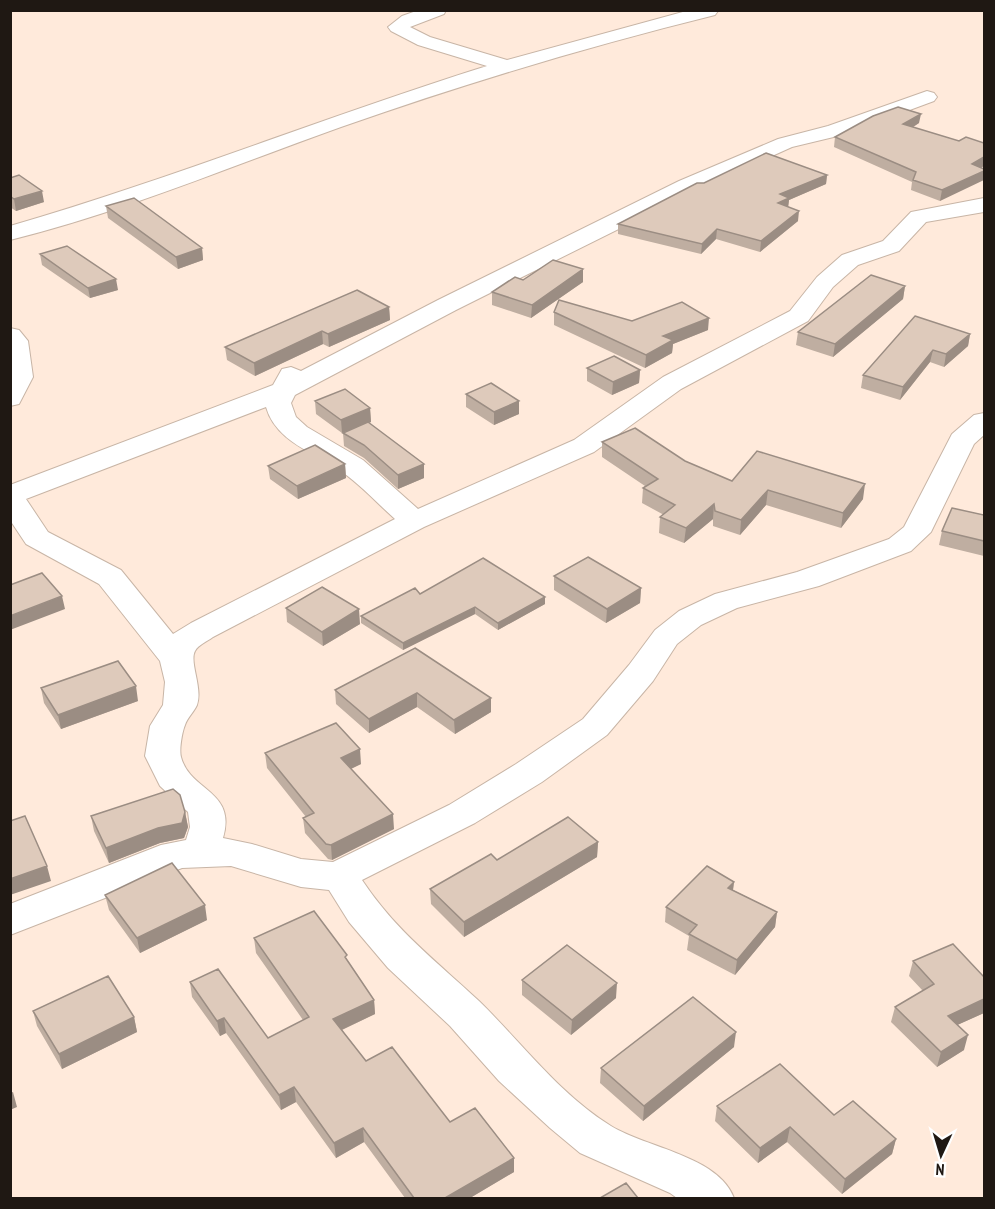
<svg xmlns="http://www.w3.org/2000/svg" width="995" height="1209" font-family="'PT Sans Narrow',sans-serif">
<style>
.lines{fill:none;stroke-linecap:round;stroke-linejoin:round}
.street-casing{stroke:#c8b5a6;stroke-width:2}
.street{fill:#fff;fill-rule:evenodd}
.wall{fill:#bfaea1}
.shaded-wall{fill:#9b8d83}
.building{fill:#decabb;stroke:#9b8d83;stroke-width:1.5}
</style>
<rect width="100%" height="100%" fill="#ffeadb"/>
<g class="lines">
<defs>
<path id="street" d="M419,10H446L444,14L410,27L430,37L507,60L690,10L718,11L715,15C589,46 464,84 341,127C232,166 123,212 10,240V226C172,179 327,116 487,66L418,45L391,31L388,27L402,16Z
M927,91L934,93L937,97L934,101L842,135L792,147L695,191L456,310L295,395L291,403L296,417L307,427L363,460L418,509L574,440L663,377L790,311L817,277L842,255L883,241L911,212L984,198V212L926,222L899,251L858,265L833,287L808,321L681,389L594,452L424,527L213,637C208,641 198,645 195,651C189,662 203,688 197,705C194,712 187,718 185,725C182,732 179,750 181,757C190,792 237,790 223,838L252,844L301,859L333,862L449,805L516,764L583,719L629,665L655,630L679,611L715,594L797,572L889,539L904,527L952,434L974,415L984,413V435L974,444L931,532L911,551L819,586L737,608L701,625L677,644L653,681L607,735L542,782L475,823L362,880C396,931 435,960 479,1001C521,1042 560,1095 611,1126C647,1148 718,1156 734,1198H677L670,1193L580,1153L550,1128L499,1081L450,1026L388,968L349,922L329,890L301,887L231,866L182,868L10,935V904L161,845L186,840L190,827L188,812L160,786L145,756L150,726L163,705L165,682L160,661L99,584L26,544L10,520V485L273,385L282,369L291,367L301,371L438,300L679,181L778,139L828,126ZM266,407C276,442 314,452 342,472C361,485 378,504 395,519L191,623L173,634L121,570L48,532L26,499Z
M10,328L19,330L28,341L33,377L19,404L10,406Z"/>
</defs>
<use href="#street" class="street-casing"/>
<use href="#street" class="street"/>
</g>
<path class="wall" d="M919,123L913,127L982,167L940,201L911,190L912,182L834,147L835,137Z
M827,175L826,184L789,200L788,207L798,221L760,252L716,239L701,254L618,234V224Z
M10,178L44,202L16,211L10,207Z
M106,206L202,248L203,260L178,269L108,218Z
M40,254L118,290L90,298L42,265Z
M583,269V282L531,318L492,305V292L523,280Z
M905,286L903,299L833,357L796,345L798,332Z
M389,307L390,320L329,347L323,344L255,376L227,360L225,347Z
M554,312L632,321L708,330L673,344L672,353L645,368L554,325Z
M970,334L968,346L944,367L930,362L900,400L861,388L863,375Z
M587,368L640,370L639,383L612,395L587,381Z
M466,394L519,401V414L494,425L466,407Z
M315,401L370,408L371,422L368,423L424,478L398,489L364,458L344,446L343,433L352,429L342,433L316,414Z
M602,442L685,461L732,481L863,499L841,528L766,505L740,535L713,526V519L684,543L659,533L660,517L664,515L642,503L643,488L645,486L602,457Z
M345,464L346,478L298,499L270,479L268,466Z
M984,515V556L939,545L942,531Z
M554,576L641,588L640,603L606,623L554,590Z
M420,594L545,604L498,630L475,614L403,650L361,623V616Z
M286,608L360,624L323,646L287,622Z
M415,648L491,712L455,734L417,707L369,733L336,704L335,690Z
M41,688L138,701L61,729L44,703Z
M265,753L361,764L351,769L394,829L332,860L328,859L305,833L303,818L306,817L267,768Z
M185,812L188,827L184,838L160,843L109,863L94,831L91,816Z
M598,842L597,857L464,937L431,904L430,889L497,860Z
M734,882L733,890L777,912L775,927L735,975L687,950L689,936L665,922L666,907Z
M105,895L207,920L140,953L109,910Z
M254,938L348,961L374,1000L375,1014L342,1030L366,1061L450,1122L514,1172L470,1198H405L364,1142L336,1158L296,1102L281,1110L226,1033L220,1036L192,997L190,982L268,1038L303,1020L256,953Z
M913,961L984,1013L957,1025L964,1050L937,1067L891,1022L895,1007L923,991L909,976Z
M522,980L616,998L571,1035L522,995Z
M33,1011L134,1017L137,1032L62,1069L37,1026Z
M734,1047L643,1121L600,1083L601,1068Z
M717,1106L834,1115L896,1139L892,1154L842,1194L787,1142L758,1163L715,1121Z"/>
<path class="shaded-wall" d="M921,114L919,123L902,134L903,124Z
M984,157V166L971,174L972,164Z
M984,171V180L940,201L942,190Z
M827,175L826,184L789,200L788,208L777,213L780,194Z
M42,191L44,202L16,211L14,199Z
M799,211L798,221L760,252L761,241Z
M717,229L716,239L701,254L702,244Z
M202,248L203,260L178,269L176,257Z
M583,269V282L531,318L532,305Z
M116,279L118,290L90,298L88,288Z
M905,286L903,299L833,357L835,344Z
M389,307L390,320L329,347L328,334Z
M709,318L708,330L673,344L672,353L645,368L646,355L663,336Z
M322,331L323,344L255,376L254,363Z
M970,334L968,346L944,367L946,354Z
M933,350L930,362L900,400L903,387Z
M640,370L639,383L612,395L613,382Z
M519,401V414L494,425V412Z
M370,408L371,422L342,433L341,420Z
M345,464L346,478L298,499L297,486Z
M424,464V478L398,489V475Z
M865,484L863,499L841,528L843,513Z
M768,490L766,505L740,535L741,520Z
M714,504L713,519L684,543L686,528Z
M641,588L640,603L606,623L607,609Z
M62,596L65,609L10,630V616Z
M545,597V604L498,630V623Z
M475,607V614L403,650V643Z
M359,609L360,624L323,646L322,632Z
M136,686L138,701L61,729L58,715Z
M417,693V707L369,733V719Z
M491,698V712L455,734L454,720Z
M360,749L361,764L342,773L341,758Z
M185,812L188,827L184,838L160,843L109,863L106,848Z
M393,814L394,829L332,860L331,845Z
M598,842L597,857L464,937V922Z
M47,866L51,881L10,895V879Z
M734,882L732,897L728,888Z
M205,905L207,920L140,953L137,938Z
M777,912L775,927L735,975L737,960Z
M617,983L616,998L571,1035L572,1020Z
M984,999V1013L944,1031L948,1016Z
M374,1000L375,1014L335,1033L333,1019Z
M134,1017L137,1032L62,1069L59,1054Z
M224,1018L226,1033L220,1036L217,1021Z
M736,1032L734,1047L643,1121L644,1106Z
M968,1035L964,1050L937,1067L941,1052Z
M294,1087L296,1102L281,1110L279,1095Z
M13,1092L17,1107L10,1110V1093Z
M790,1127L787,1142L758,1163L760,1148Z
M363,1128L364,1142L336,1158L334,1143Z
M896,1139L892,1154L842,1194L845,1179Z
M514,1158V1172L470,1198H445Z"/>
<path class="building" d="M898,107L921,114L903,124L959,141L966,137L984,143V157L972,164L984,169V171L942,190L913,180L916,172L835,137L873,116Z
M766,153L827,175L780,194L789,198L778,203L799,211L761,241L717,229L702,244L618,224L697,183H704Z
M19,175L42,191L14,199L10,196V178Z
M134,198L202,248L176,257L106,206Z
M67,246L116,279L88,288L40,254Z
M553,260L583,269L532,305L492,292L515,277L523,280Z
M871,275L905,286L835,344L798,332Z
M357,290L389,307L328,334L322,331L254,363L225,347Z
M559,300L632,321L682,302L709,318L663,336L673,340L646,355L554,312Z
M915,316L970,334L946,354L933,350L903,387L863,375Z
M614,356L640,370L613,382L587,368Z
M491,383L519,401L494,412L466,394Z
M345,389L370,408L341,420L315,401Z
M368,422L424,464L398,475L364,445L343,433Z
M635,428L685,461L732,481L757,451L865,484L843,513L768,490L741,520L715,511L714,504L686,528L660,517L675,505L643,488L658,479L602,442Z
M315,445L345,464L297,486L268,466Z
M952,508L984,515V541L942,531Z
M588,557L641,588L607,609L554,576Z
M483,558L545,597L498,623L475,607L403,643L361,616L415,588L420,594Z
M42,573L62,596L10,616V585Z
M322,587L359,609L322,632L286,608Z
M415,648L491,698L454,720L417,693L369,719L335,690Z
M118,661L136,686L58,715L41,688Z
M336,723L360,749L341,758L393,814L331,845L326,844L303,818L314,813L265,753Z
M173,789L180,795L185,812L182,823L158,828L106,848L91,816Z
M25,816L47,866L10,879V821Z
M568,817L598,842L464,922L430,889L491,854L497,860Z
M172,863L205,905L137,938L105,895Z
M707,866L734,882L728,888L777,912L737,960L689,934L697,925L666,907Z
M314,911L347,955L345,957L374,1000L333,1019L366,1061L392,1047L450,1122L475,1108L514,1158L445,1198H414L363,1128L334,1143L294,1087L279,1095L224,1018L217,1021L190,982L218,969L268,1038L309,1017L254,938Z
M953,944L984,977V999L948,1016L968,1035L941,1052L895,1007L934,984L913,961Z
M567,945L617,983L572,1020L522,980Z
M108,976L134,1017L59,1054L33,1011Z
M693,997L736,1032L644,1106L601,1068Z
M780,1064L834,1115L853,1101L896,1139L845,1179L790,1127L760,1148L717,1106Z
M626,1183L638,1198H600Z"/>
<rect width="995" height="1209" fill="none" stroke="#1f1813" stroke-width="24"/>
<g transform="translate(941 1155) rotate(184)" stroke="#ffffff" stroke-width="4.5" paint-order="stroke">
<path d="M0-4.5L10 22L0 15L-10 22Z" fill="#1f1813"/>
<text y="-9" font-size="16" font-weight="bold" text-anchor="middle" fill="#1f1813">N</text>
</g>
</svg>
